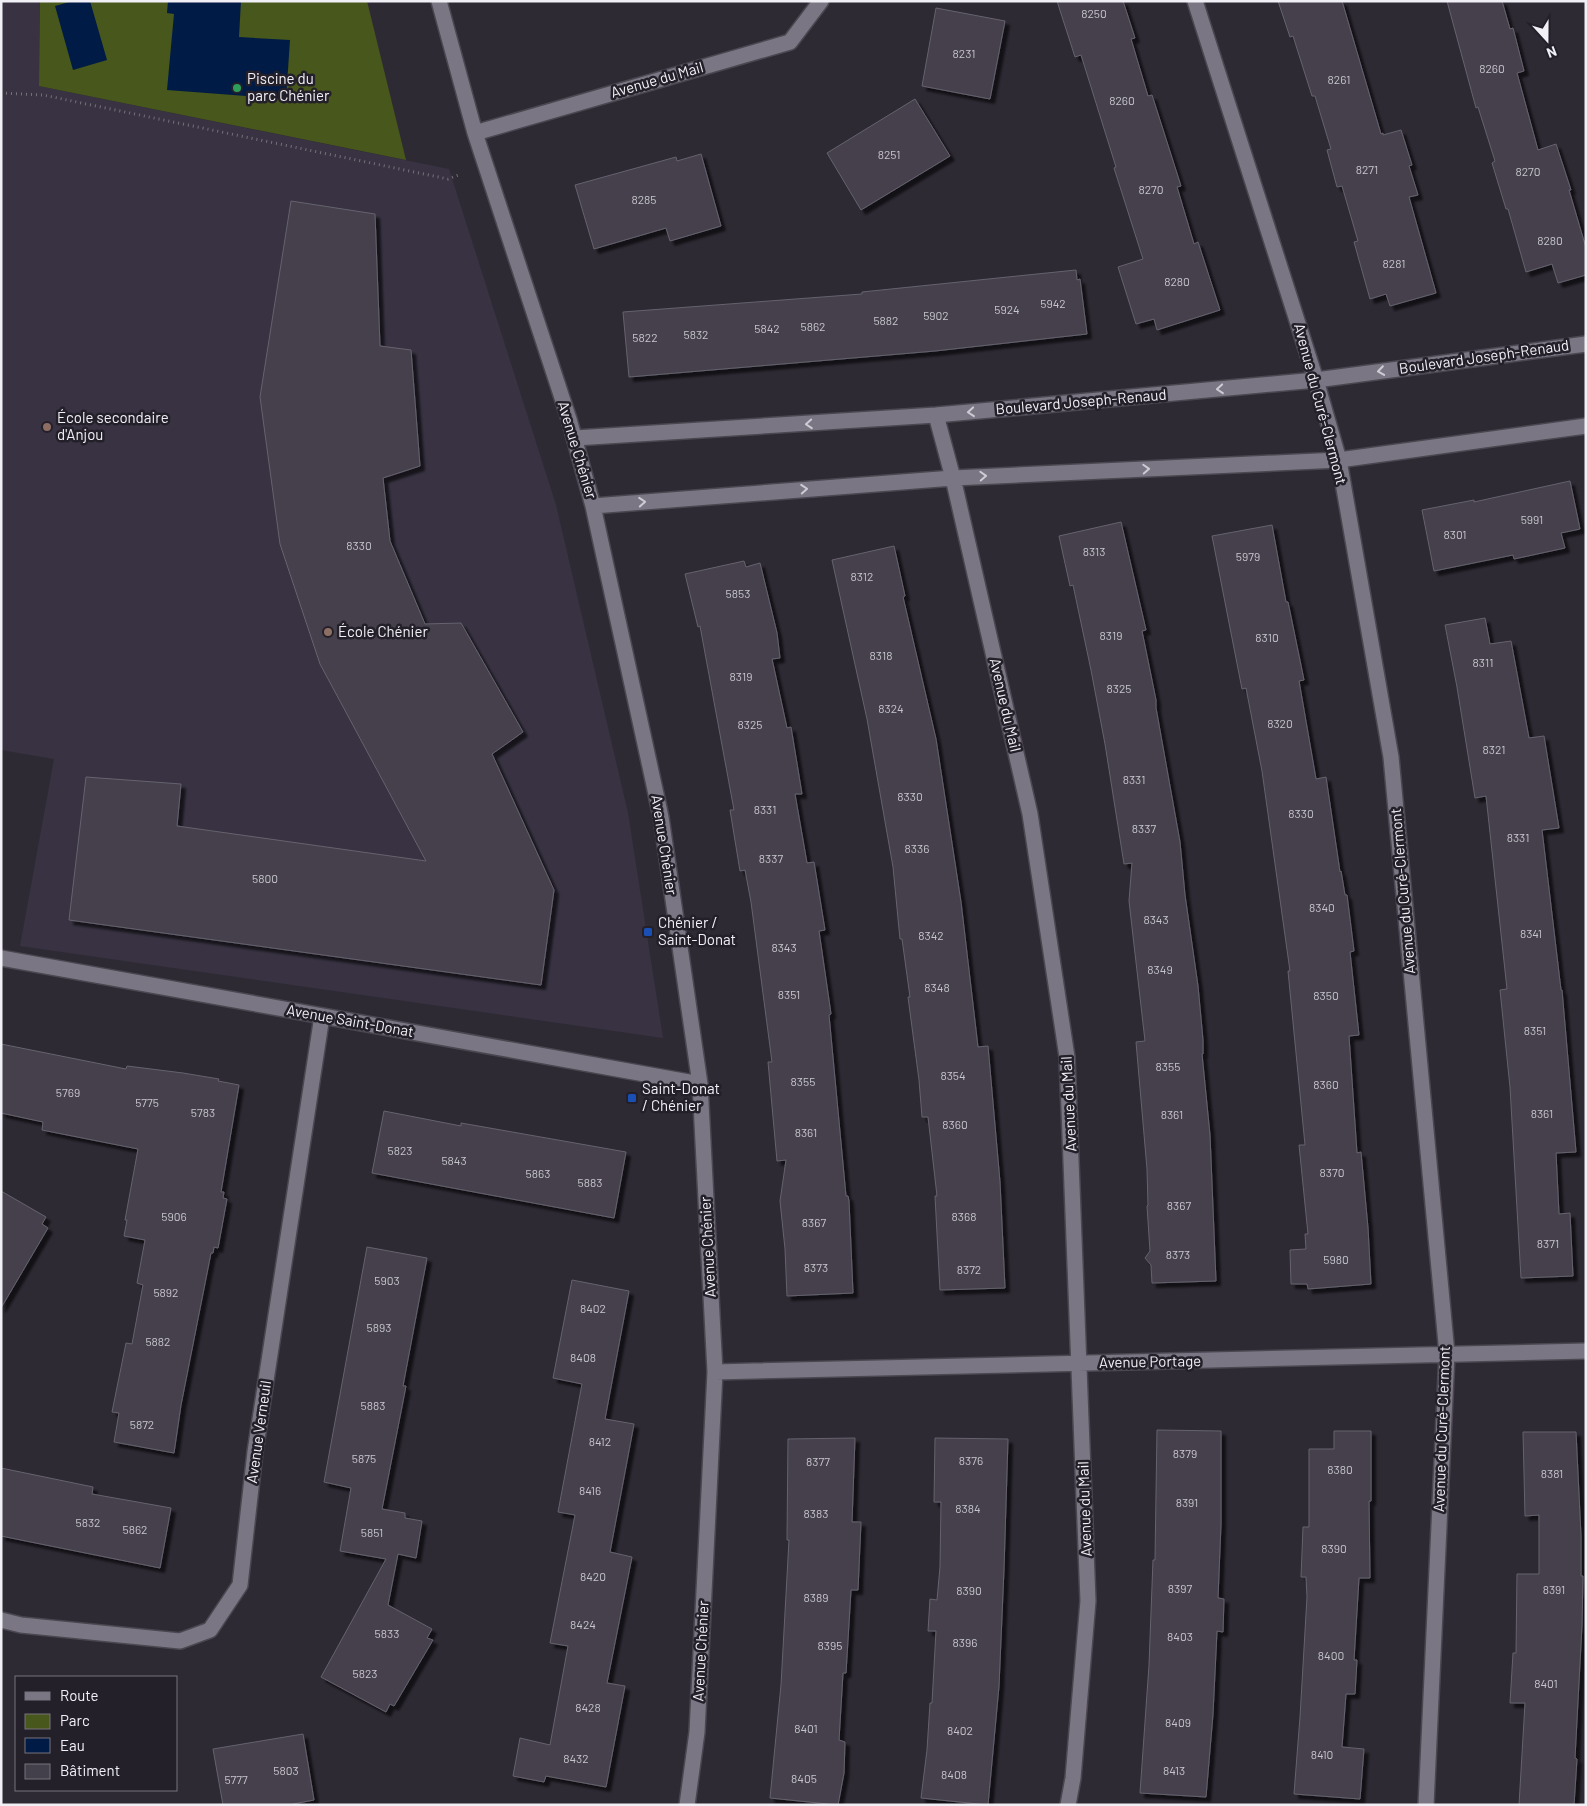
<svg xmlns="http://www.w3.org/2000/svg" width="1587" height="1806" font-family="Barlow,sans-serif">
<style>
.built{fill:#383242}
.green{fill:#48571b}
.water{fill:#001b46}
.building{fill:#44404b;stroke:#66626e;filter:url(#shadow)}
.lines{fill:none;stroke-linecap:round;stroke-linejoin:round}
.minor-casing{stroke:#4b4751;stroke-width:18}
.path{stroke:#75717a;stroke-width:3;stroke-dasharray:1 4;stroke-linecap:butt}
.minor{stroke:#7b7683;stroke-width:15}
.oneway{stroke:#cecbd4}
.leisure-dot{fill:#2e9e5b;stroke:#24202a;stroke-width:2}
.education-dot{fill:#8d6e63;stroke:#24202a;stroke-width:2}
.transit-dot{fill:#1a4fb4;stroke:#24202a;stroke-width:2}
.labels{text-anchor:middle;stroke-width:5;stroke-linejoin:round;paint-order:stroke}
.number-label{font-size:12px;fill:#c6c4cc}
.poi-label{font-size:15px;fill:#f2f0f7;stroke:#24202a;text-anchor:start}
.street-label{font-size:15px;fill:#f2f0f7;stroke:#24202a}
</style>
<defs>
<filter id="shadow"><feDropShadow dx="4.5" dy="4.5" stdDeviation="1" flood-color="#0009"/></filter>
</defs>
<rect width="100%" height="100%" fill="#2e2a34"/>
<path class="built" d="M1,1H40L39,86L449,169L556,505L628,813L663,1038L20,946L54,759L1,750Z"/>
<path class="green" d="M40,1H367L406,160L39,86Z"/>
<path class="water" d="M73,1H90L107,60L73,70L55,6Z
M168,1H241L239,37L290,40L286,99L167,90L174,14L167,13Z"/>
<path class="building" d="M1057,1H1123L1135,38L1131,39L1148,96L1152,95L1181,186L1177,187L1194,244L1198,242L1220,310L1157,330L1154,319L1136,324L1118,267L1143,259L1114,168L1116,167L1081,55L1075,57Z
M1278,1H1342L1381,134L1383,133V135L1401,130L1412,165L1409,166L1418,195L1409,197L1436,293L1390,306L1386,294L1370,299L1354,242L1358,241L1342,186L1337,187L1327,150L1331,149L1315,96H1312L1293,36L1290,37Z
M1447,1H1502L1510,29L1513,28L1524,71L1517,73L1538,150L1556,144L1571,190H1569L1586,248V275L1558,283L1552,264L1526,272L1508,209H1506L1492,163L1495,161L1478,107L1476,108Z
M936,8L1005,21L990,99L922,86Z
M915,99L950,156L861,210L827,153Z
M701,154L721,226L670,241L666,228L594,249L575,185L676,157L677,161Z
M291,201L375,214L380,346L411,350L420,466L383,478L390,541L425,624L461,623L523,732L492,754L554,890L541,985L69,920L86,777L181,784L177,826L426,861L320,664L280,544L260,397Z
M1076,270L1077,280L1080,279L1087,334L935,351L629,377L623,312L862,294V292Z
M1570,481L1580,529L1561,533L1565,548L1514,559L1513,555L1434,571L1422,510L1474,500V502Z
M1121,522L1146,630L1142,631L1156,700V708L1180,842L1185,895L1198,986L1203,1040V1054H1202L1210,1135L1216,1281L1152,1283L1151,1265L1145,1258L1150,1251L1147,1206L1148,1205L1147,1169L1136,1042L1145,1041L1129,901L1132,863L1124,864L1105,744L1091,670L1073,585L1070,586L1059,536Z
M1272,525L1286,602H1288L1304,680L1299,681L1316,779L1326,777L1340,872L1341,871L1345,895H1347L1354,951L1350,952L1359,1035L1349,1036L1357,1153L1361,1152L1368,1228L1371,1284L1308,1289L1307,1284H1291L1290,1250L1306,1249L1305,1234H1308L1299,1145H1305L1288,971H1290L1262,771L1246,688L1242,689L1212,536Z
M894,546L905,596L903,597L936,739L961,902L978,1047L988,1046L1000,1182L1005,1288L940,1290L935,1196H937L928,1117H922L919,1080L908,997H910L902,939H900L893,867L867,719L832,560Z
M744,561L746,567L760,563L777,633L780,658L772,659L787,728L791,727L802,794H795L807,863L814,862L825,930L819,931L831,1014L829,1015L846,1196H848L849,1201L853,1293L787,1296L785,1249L780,1201L786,1160L777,1161L768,1062H772L751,902L745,870L740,871L730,810H734L700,626L698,627L685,574Z
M1485,618L1490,644L1511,641L1529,738L1544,736L1559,828L1542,830L1561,990H1562L1576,1152L1556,1153L1559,1214L1570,1213L1573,1276L1521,1278L1510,1087L1500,990L1507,989L1486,796L1475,798L1457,687L1445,625Z
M1,1044L126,1069L127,1066L183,1073L219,1079L218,1081L239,1085L221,1192H224L223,1198L227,1199L218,1248L214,1247L213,1253H211L181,1405L174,1453L114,1442L119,1413L112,1412L126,1343L132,1344L143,1285L137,1283L145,1240L124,1236L127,1220H125L138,1149L42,1130L43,1122L1,1113Z
M384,1111L461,1126V1123L626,1152L614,1218L372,1173Z
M1,1191L46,1217L42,1224L48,1228L1,1308Z
M367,1247L427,1258L403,1386H406L382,1509L405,1513V1518L422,1521L416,1558L398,1554L388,1605L432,1629L427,1638L433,1640L394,1706L390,1704L386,1712L321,1677L386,1559L340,1551L351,1488L324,1482Z
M572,1280L629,1291L605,1419L634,1424L610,1552L632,1557L607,1683L625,1686L606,1787L546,1776L544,1782L513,1776L520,1738L550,1745L568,1646L550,1643L575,1515L558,1512L582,1384L553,1378Z
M1157,1430L1221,1431V1524L1218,1598L1224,1599L1223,1632L1217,1631L1213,1714L1206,1797L1140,1793L1149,1665L1153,1560H1155Z
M1334,1431H1371V1501H1369L1370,1578H1359L1354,1660H1357L1355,1694H1346L1342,1747L1364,1749L1360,1799L1294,1794L1300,1717L1307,1597L1306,1577H1301L1303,1527H1309V1449H1334Z
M1523,1432H1576L1581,1536V1576H1583L1582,1625L1575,1758L1577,1759L1574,1805H1519L1525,1703H1510L1513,1653H1516L1517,1574H1539V1515L1525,1516Z
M855,1438L852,1522H861L858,1590H851L846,1673H843L839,1740L845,1742L844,1773L838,1805L770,1798L781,1685L789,1540H787L788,1439Z
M935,1438L1008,1439L1004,1569L999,1686L988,1805L921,1798L927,1750L930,1703H932L936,1631H928L930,1599L937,1600L940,1567L941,1502H934Z
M1,1468L93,1487L92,1494L171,1508L160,1568L1,1536Z
M303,1734L314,1800L288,1805H223L213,1749Z"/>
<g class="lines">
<defs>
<path id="minor" d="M439,1L475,133L569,419L593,506L661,817L700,1084L715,1372L697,1732L687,1805
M1195,1L1316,380L1339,460L1391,757L1447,1354L1426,1805
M475,133L790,42L821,1
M936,415L953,478L1030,814L1067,1057L1088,1601L1073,1778L1068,1805
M575,438L936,415L1316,380L1586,344
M593,506L953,478L1339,460L1586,426
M1,958L700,1084
M715,1372L1586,1351
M1,1620L21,1625L180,1641L210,1630L240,1585L255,1452L322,1016"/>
</defs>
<use href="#minor" class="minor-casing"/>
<path class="path" d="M1,93L43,95L448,179L461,174"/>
<use href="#minor" class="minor"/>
</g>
<defs><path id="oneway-chevron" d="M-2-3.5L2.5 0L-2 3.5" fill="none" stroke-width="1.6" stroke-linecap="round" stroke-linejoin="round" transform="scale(1.25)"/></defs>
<g class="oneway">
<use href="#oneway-chevron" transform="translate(1381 371) rotate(172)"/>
<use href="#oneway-chevron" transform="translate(1220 389) rotate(175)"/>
<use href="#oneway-chevron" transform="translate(971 412) rotate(175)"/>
<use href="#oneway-chevron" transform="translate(809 424) rotate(176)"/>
<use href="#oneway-chevron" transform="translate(1146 469) rotate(-3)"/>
<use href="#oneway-chevron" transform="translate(983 476) rotate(-3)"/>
<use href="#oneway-chevron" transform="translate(804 489) rotate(-4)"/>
<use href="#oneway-chevron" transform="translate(642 502) rotate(-4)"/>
</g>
<circle class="leisure-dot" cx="237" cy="88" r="5"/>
<g class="education-dot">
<circle cx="47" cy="427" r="5"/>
<circle cx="328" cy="632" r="5"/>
</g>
<g class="transit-dot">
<rect x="643" y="927" width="10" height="10" rx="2.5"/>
<rect x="627" y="1093" width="10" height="10" rx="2.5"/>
</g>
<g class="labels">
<g class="number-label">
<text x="1094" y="18">8250</text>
<text x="964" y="58">8231</text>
<text x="1492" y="73">8260</text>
<text x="1339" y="84">8261</text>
<text x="1122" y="105">8260</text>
<text x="889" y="159">8251</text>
<text x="1367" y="174">8271</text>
<text x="1528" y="176">8270</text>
<text x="1151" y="194">8270</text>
<text x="644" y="204">8285</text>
<text x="1550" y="245">8280</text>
<text x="1394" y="268">8281</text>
<text x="1177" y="286">8280</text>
<text x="1053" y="308">5942</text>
<text x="1007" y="314">5924</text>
<text x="936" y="320">5902</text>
<text x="886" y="325">5882</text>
<text x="813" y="331">5862</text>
<text x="767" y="333">5842</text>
<text x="696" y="339">5832</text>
<text x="645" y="342">5822</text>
<text x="1532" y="524">5991</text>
<text x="1455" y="539">8301</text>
<text x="359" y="550">8330</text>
<text x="1094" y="556">8313</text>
<text x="1248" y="561">5979</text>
<text x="862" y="581">8312</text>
<text x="738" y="598">5853</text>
<text x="1111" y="640">8319</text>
<text x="1267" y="642">8310</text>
<text x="881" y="660">8318</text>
<text x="1483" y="667">8311</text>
<text x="741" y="681">8319</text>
<text x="1119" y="693">8325</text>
<text x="891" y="713">8324</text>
<text x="1280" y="728">8320</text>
<text x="750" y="729">8325</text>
<text x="1494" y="754">8321</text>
<text x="1134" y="784">8331</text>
<text x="910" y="801">8330</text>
<text x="765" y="814">8331</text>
<text x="1301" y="818">8330</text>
<text x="1144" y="833">8337</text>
<text x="1518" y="842">8331</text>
<text x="917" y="853">8336</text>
<text x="771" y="863">8337</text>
<text x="265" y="883">5800</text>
<text x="1322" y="912">8340</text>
<text x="1156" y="924">8343</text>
<text x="1531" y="938">8341</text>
<text x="931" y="940">8342</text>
<text x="784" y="952">8343</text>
<text x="1160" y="974">8349</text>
<text x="937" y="992">8348</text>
<text x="789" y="999">8351</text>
<text x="1326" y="1000">8350</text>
<text x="1535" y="1035">8351</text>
<text x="1168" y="1071">8355</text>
<text x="953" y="1080">8354</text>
<text x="803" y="1086">8355</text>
<text x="1326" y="1089">8360</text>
<text x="68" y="1097">5769</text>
<text x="147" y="1107">5775</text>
<text x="203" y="1117">5783</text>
<text x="1542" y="1118">8361</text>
<text x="1172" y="1119">8361</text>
<text x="955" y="1129">8360</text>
<text x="806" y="1137">8361</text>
<text x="400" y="1155">5823</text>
<text x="454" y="1165">5843</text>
<text x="1332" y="1177">8370</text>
<text x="538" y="1178">5863</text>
<text x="590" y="1187">5883</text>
<text x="1179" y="1210">8367</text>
<text x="174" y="1221">5906</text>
<text x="964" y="1221">8368</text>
<text x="814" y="1227">8367</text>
<text x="1548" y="1248">8371</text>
<text x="1178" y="1259">8373</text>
<text x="1336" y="1264">5980</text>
<text x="816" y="1272">8373</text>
<text x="969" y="1274">8372</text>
<text x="387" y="1285">5903</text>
<text x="166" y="1297">5892</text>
<text x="593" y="1313">8402</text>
<text x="379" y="1332">5893</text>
<text x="158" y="1346">5882</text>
<text x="583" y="1362">8408</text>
<text x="373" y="1410">5883</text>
<text x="142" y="1429">5872</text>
<text x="600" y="1446">8412</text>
<text x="1185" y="1458">8379</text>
<text x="364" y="1463">5875</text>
<text x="971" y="1465">8376</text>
<text x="818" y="1466">8377</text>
<text x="1340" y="1474">8380</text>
<text x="1552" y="1478">8381</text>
<text x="590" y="1495">8416</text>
<text x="1187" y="1507">8391</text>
<text x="968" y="1513">8384</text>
<text x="816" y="1518">8383</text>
<text x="88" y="1527">5832</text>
<text x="135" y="1534">5862</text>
<text x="372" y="1537">5851</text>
<text x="1334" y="1553">8390</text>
<text x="593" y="1581">8420</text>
<text x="1180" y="1593">8397</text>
<text x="1554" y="1594">8391</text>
<text x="969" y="1595">8390</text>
<text x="816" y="1602">8389</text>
<text x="583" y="1629">8424</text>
<text x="387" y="1638">5833</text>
<text x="1180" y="1641">8403</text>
<text x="965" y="1647">8396</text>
<text x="830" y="1650">8395</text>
<text x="1331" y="1660">8400</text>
<text x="365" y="1678">5823</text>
<text x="1546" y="1688">8401</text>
<text x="588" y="1712">8428</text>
<text x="1178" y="1727">8409</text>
<text x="806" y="1733">8401</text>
<text x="960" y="1735">8402</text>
<text x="1322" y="1759">8410</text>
<text x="576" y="1763">8432</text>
<text x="286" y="1775">5803</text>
<text x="1174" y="1775">8413</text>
<text x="954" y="1779">8408</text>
<text x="804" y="1783">8405</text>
<text x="236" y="1784">5777</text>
</g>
<g class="poi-label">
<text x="247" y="84">Piscine du<tspan x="247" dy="17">parc Chénier</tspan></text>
<text x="57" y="423">École secondaire<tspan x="57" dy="17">d'Anjou</tspan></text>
<text x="338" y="637">École Chénier</text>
<text x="658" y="928">Chénier /<tspan x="658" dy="17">Saint-Donat</tspan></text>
<text x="642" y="1094">Saint-Donat<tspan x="642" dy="17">/ Chénier</tspan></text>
</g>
<g class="street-label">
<text transform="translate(657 80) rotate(-16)" y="5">Avenue du Mail</text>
<text transform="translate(1484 357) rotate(-8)" y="5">Boulevard Joseph-Renaud</text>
<text transform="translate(1081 402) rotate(-5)" y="5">Boulevard Joseph-Renaud</text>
<text transform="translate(1320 404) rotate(75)" y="5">Avenue du Curé-Clermont</text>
<text transform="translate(577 450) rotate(73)" y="5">Avenue Chénier</text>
<text transform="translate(1005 705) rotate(77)" y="5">Avenue du Mail</text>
<text transform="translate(664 845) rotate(81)" y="5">Avenue Chénier</text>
<text transform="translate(1403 891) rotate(-95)" y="5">Avenue du Curé-Clermont</text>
<text transform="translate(350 1021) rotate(10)" y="5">Avenue Saint-Donat</text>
<text transform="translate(1069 1104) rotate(-93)" y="5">Avenue du Mail</text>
<text transform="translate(708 1247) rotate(-93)" y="5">Avenue Chénier</text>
<text transform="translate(1150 1362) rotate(-1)" y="5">Avenue Portage</text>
<text transform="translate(1442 1429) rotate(-88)" y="5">Avenue du Curé-Clermont</text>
<text transform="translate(259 1432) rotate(-82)" y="5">Avenue Verneuil</text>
<text transform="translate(1085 1509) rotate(-92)" y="5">Avenue du Mail</text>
<text transform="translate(701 1651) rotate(-87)" y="5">Avenue Chénier</text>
</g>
</g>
<rect width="1587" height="1806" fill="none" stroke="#f2f0f7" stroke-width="5"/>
<rect x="15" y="1676" width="162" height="115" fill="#24202a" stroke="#76737c"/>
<rect x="25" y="1692" width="25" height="8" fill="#7b7683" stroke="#76737c"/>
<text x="60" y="1701" font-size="15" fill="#f2f0f7">Route</text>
<rect x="25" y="1714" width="25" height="15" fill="#48571b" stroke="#76737c"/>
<text x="60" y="1726" font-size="15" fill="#f2f0f7">Parc</text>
<rect x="25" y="1738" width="25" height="15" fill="#001b46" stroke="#76737c"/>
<text x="60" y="1751" font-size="15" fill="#f2f0f7">Eau</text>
<rect x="25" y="1764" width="25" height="15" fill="#44404b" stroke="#76737c"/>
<text x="60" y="1776" font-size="15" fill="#f2f0f7">Bâtiment</text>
<g transform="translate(1547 40) rotate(159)" stroke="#24202a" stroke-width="4" paint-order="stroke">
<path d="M0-4L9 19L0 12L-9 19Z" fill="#f2f0f7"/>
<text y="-8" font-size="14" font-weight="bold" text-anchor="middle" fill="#f2f0f7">N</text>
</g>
</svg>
